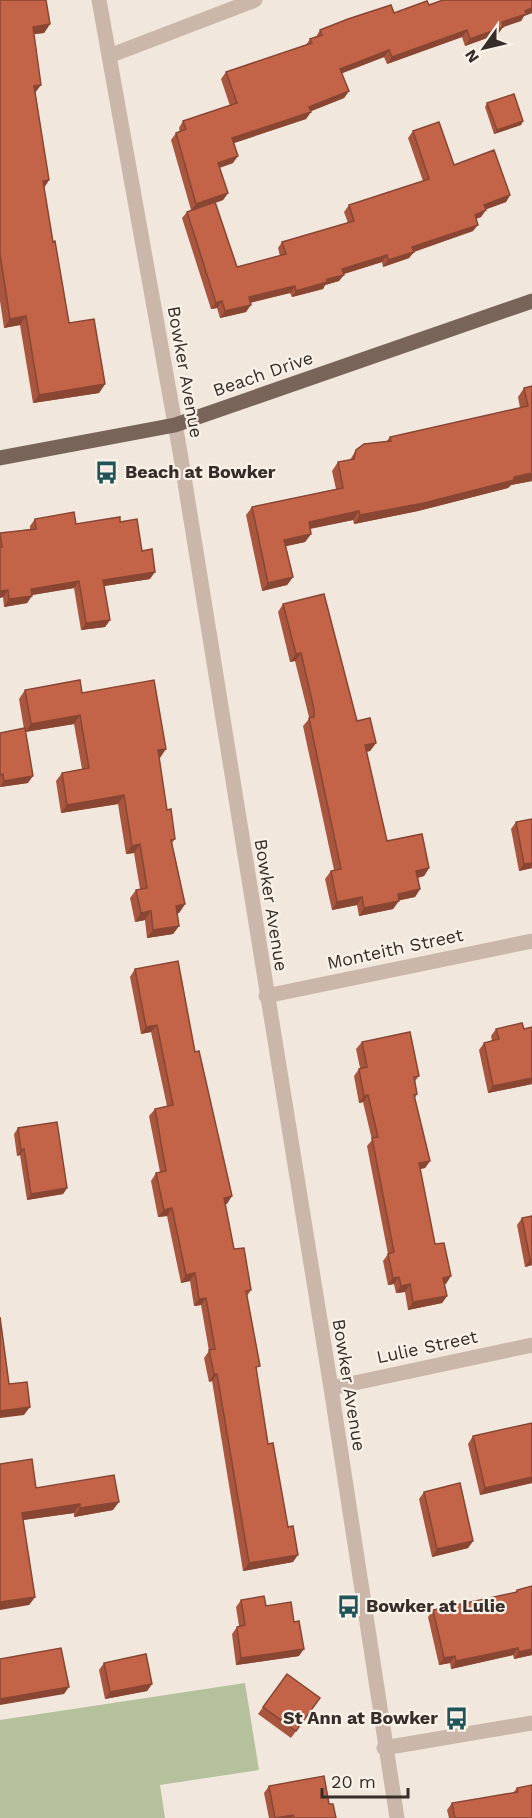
<svg xmlns="http://www.w3.org/2000/svg" width="532" height="1818" font-family="'Work Sans',sans-serif">
<style>
.pitch{fill:#b5c19d}
.lines{fill:none;stroke-linecap:round;stroke-linejoin:round}
.minor{stroke:#cab7a9;stroke-width:15}
.major{stroke:#79645a;stroke-width:15}
.wall{fill:#a8563f}
.shaded-wall{fill:#884633}
.building{fill:#c36449;stroke:#884633;stroke-width:1.5}
.labels{text-anchor:middle;stroke-width:4.5;stroke-linejoin:round;paint-order:stroke}
.street-label{font-size:18px;fill:#372d29;stroke:#f9f2e9}
.poi-label{font-size:18px;font-weight:bold;fill:#372d29;stroke:#f9f2e9;text-anchor:start}
</style>
<rect width="100%" height="100%" fill="#f2e7dd"/>
<path class="pitch" d="M245,1683L259,1770L160,1785L165,1818H0V1720Z"/>
<g class="lines">
<path class="minor" d="M99,0L180,452L331,1388L397,1818
M109,56L255,0
M266,996L532,941
M331,1388L532,1345
M384,1748L532,1723"/>
<path class="major" d="M0,458L175,425L532,301"/>
</g>
<path class="wall" d="M0,0L50,24L44,33L34,34L35,92L49,180L44,188L53,242L69,323L105,384L99,393L33,403L20,325L4,328L0,301Z
M532,0V13L524,16L521,21L503,27L498,34L465,46L462,37L387,64L384,57L342,73L349,91L344,98L311,111L306,119L234,143L233,163L219,168L228,193L223,200L215,203L237,267L280,256L278,248L282,242L348,223L344,212L349,205L423,181L408,138L413,131L454,165L510,195L506,202L486,209L481,217L476,219L473,231L414,252L409,258L383,267L382,262L344,274L339,281L325,285L323,289L292,297L290,293L250,303L246,312L220,318L217,308L211,309L182,218L187,212L191,210L171,140L176,133L180,132L179,128L183,121L230,106L221,79L226,72L306,45L310,39L316,37L320,30L429,5Z
M487,103L523,121L521,125L494,134L485,107Z
M532,386V481L511,485L508,488L418,511L354,524L353,520L310,529L311,534L305,542L286,546L293,577L287,585L262,591L246,515L252,507L336,489L332,471L338,462L350,460L356,450L386,442L390,437L520,408L518,397L524,388Z
M35,519L76,524L120,522L142,551L150,579L104,586L110,620L105,627L81,630L74,588L32,595L27,603L4,607L3,597L0,598V534L30,529V526Z
M283,604L357,721L376,743L370,751L366,752L387,841L429,868L424,876L418,878L420,889L415,897L399,900L393,909L359,916L357,905L332,910L325,879L331,871L334,870L303,726L309,719V717L295,661L290,662L278,612Z
M25,690L82,693L160,758H159L167,810L175,839L172,843L185,904L179,913H177L179,926L173,934L147,938L145,920L135,922L130,898L136,890L140,889L134,853L126,854L118,804L61,813L56,781L62,773L82,769L74,724L25,732L28,783L0,787V733L24,729L19,699Z
M532,819V868L519,871L511,829L516,822Z
M135,969L195,1052L227,1204H225L234,1249L251,1290L247,1296L256,1371L268,1444L293,1562L243,1571L212,1381L209,1382L204,1358L209,1351L201,1305L194,1306L190,1281L181,1283L167,1216L158,1217L151,1181L156,1173L160,1172L149,1116L155,1109L167,1106L151,1032L141,1034L130,977Z
M496,1029L532,1084L488,1093L479,1050L484,1043L492,1041L491,1036Z
M362,1042L419,1076L415,1081L417,1094L415,1098L430,1161L425,1168L420,1169L435,1244L446,1284H444L447,1296L442,1303L408,1310L405,1292L396,1293L394,1284L388,1285L383,1261L388,1254L367,1146L372,1140L363,1102L359,1103L354,1076L359,1069L360,1068L356,1049Z
M18,1128L67,1188L63,1194L27,1200L20,1155L17,1156L14,1134Z
M532,1216V1265L525,1267L517,1225L522,1218Z
M532,1423V1483L480,1495L468,1444L473,1436Z
M0,1464L36,1488L113,1510L74,1517V1513L23,1520L35,1597L29,1605Z
M424,1492L473,1541L468,1548L432,1557L419,1499Z
M532,1586V1655L514,1659L513,1655L451,1669L450,1663L439,1665L428,1617L433,1610L515,1593L517,1590Z
M241,1600L266,1606L299,1656L236,1665L232,1634L237,1627L239,1626L236,1607Z
M104,1663L152,1684L147,1691L105,1699L99,1670Z
M287,1674L320,1698L291,1738L258,1714Z
M269,1786L329,1804L336,1818H269L264,1793Z
M517,1788L532,1818H449L447,1810L452,1803L513,1793Z"/>
<path class="shaded-wall" d="M532,8V13L524,16L521,21L503,27L498,34L465,46L470,39L525,11Z
M50,24L44,33L27,35L33,27Z
M467,30L462,37L387,64L392,57Z
M389,50L384,57L335,76L340,69Z
M41,85L35,93L34,86Z
M349,91L344,98L304,114L309,107Z
M311,112L306,119L228,145L232,138Z
M523,121L521,125L494,134L497,130Z
M238,156L233,163L213,170L218,163Z
M49,180L43,189V181Z
M228,193L223,200L191,211L196,204Z
M510,195L506,202L479,212L484,205Z
M486,210L481,217L470,221L475,215Z
M478,225L473,231L407,254L412,247Z
M414,252L409,258L383,267L388,260Z
M387,255L382,262L337,276L342,269Z
M344,275L339,281L325,285L323,289L292,297L296,291L327,279Z
M295,286L290,293L244,304L249,297Z
M222,301L217,308L211,309L216,303Z
M251,305L246,312L220,318L225,311Z
M26,316L20,325L4,328L10,319Z
M105,384L99,393L33,403L39,395Z
M532,473V481L511,485L508,488L418,511L354,524L360,515Z
M359,511L353,520L303,530L309,522Z
M311,534L305,542L278,548L284,540Z
M155,572L150,579L98,587L103,580Z
M293,577L287,585L262,591L268,583Z
M79,581L74,588L26,596L31,589Z
M8,590L3,597L0,598V591Z
M32,596L27,603L4,607L9,599Z
M110,620L105,627L81,630L86,623Z
M301,653L295,661L290,662L296,654Z
M80,715L74,724L25,732L31,724Z
M376,743L370,751L359,753L365,745Z
M166,749L160,758L151,759L158,750Z
M33,776L28,783L0,787L4,781Z
M124,795L118,804L61,813L67,805Z
M140,844L134,853L126,854L132,846Z
M532,863V868L519,871L524,864Z
M429,868L424,876L410,879L416,871Z
M420,889L415,897L392,902L398,894Z
M362,897L357,905L332,910L337,902Z
M399,901L393,909L359,916L364,908Z
M185,904L179,913L170,915L176,906Z
M151,911L145,920L135,922L141,913Z
M179,926L173,934L147,938L153,930Z
M157,1025L151,1032L141,1034L146,1027Z
M532,1078V1084L488,1093L493,1086Z
M368,1095L363,1102L359,1103L364,1096Z
M24,1149L20,1155L17,1156L21,1150Z
M430,1161L425,1168L414,1170L419,1163Z
M67,1188L63,1194L27,1200L31,1194Z
M232,1196L227,1204L219,1205L224,1198Z
M172,1208L167,1216L158,1217L164,1210Z
M530,1259H532V1265L525,1267Z
M195,1273L190,1281L181,1283L186,1275Z
M451,1276L446,1284L438,1285L443,1278Z
M399,1277L394,1284L388,1285L393,1278Z
M410,1284L405,1292L396,1293L401,1286Z
M447,1296L442,1303L408,1310L413,1302Z
M206,1298L201,1305L194,1306L199,1299Z
M214,1374H217L212,1381L209,1382Z
M30,1407L24,1415L0,1418V1411Z
M532,1477V1483L480,1495L485,1488Z
M119,1502L113,1510L74,1517L80,1508Z
M80,1504L74,1513L16,1521L22,1513Z
M473,1541L468,1548L432,1557L437,1549Z
M298,1555L293,1562L243,1571L249,1563Z
M35,1597L29,1605L0,1610V1602Z
M518,1648L513,1655L451,1669L456,1661Z
M304,1649L299,1656L236,1665L241,1658Z
M532,1649V1655L514,1659L519,1652Z
M455,1656L450,1663L439,1665L444,1658Z
M152,1684L147,1691L105,1699L110,1692Z
M69,1687L64,1694L0,1705V1699Z
M293,1815L291,1818H276Z"/>
<path class="building" d="M0,0H46L50,24L33,27L41,85L34,86L49,180L43,181L53,242L55,241L69,323L94,319L105,384L39,395L26,316L10,319L0,254Z
M443,0H532V8L525,11L526,14L502,22L503,27L470,39L467,30L392,57L389,50L340,69L349,91L309,107L311,112L232,138L238,156L218,163L228,193L196,204L176,133L186,129L183,121L237,103L226,72L312,43L310,39L322,35L320,30L348,19L391,5L394,13L427,1L429,5Z
M514,94L523,121L497,130L487,103Z
M439,122L454,165L494,150L510,195L484,205L486,210L475,215L478,225L412,247L414,252L388,260L387,255L342,269L344,275L327,279V282L296,291L295,286L249,297L251,305L225,311L222,301L216,303L187,212L215,202L237,267L286,254L282,242L354,221L349,205L429,179L413,131Z
M532,386V473L514,477V480L424,503L360,515L359,511L309,522L311,534L284,540L293,577L268,583L252,507L343,488L338,462L354,459L356,450L364,444L391,441L390,437L528,406L524,388Z
M74,512L76,524L120,517V522L137,519L142,551L152,549L155,572L103,580L110,620L86,623L79,581L31,589L32,596L9,599L8,590L0,591V547H2L0,533L36,529L35,519Z
M324,594L357,721L370,718L376,743L365,745L387,841L422,834L429,868L416,871L420,889L398,894L399,901L364,908L362,897L337,902L331,871L341,869L309,718L314,717V709L301,653L296,654L283,604Z
M80,680L82,693L154,680L166,749L158,750L167,810L171,809L175,839L171,840L185,904L176,906L179,926L153,930L151,911L141,913L136,890L147,888L140,844L132,846L124,795L67,805L62,773L89,768L80,715L31,724L25,690Z
M25,728L33,776L4,781L3,774L0,775V733Z
M532,819V863L524,864L516,822Z
M178,961L195,1052L199,1051L232,1196L224,1198L234,1249L244,1248L251,1290L246,1291L260,1366L256,1367L268,1444L273,1443L288,1527L293,1526L298,1555L249,1563L217,1374H214L209,1350L215,1349L206,1298L199,1299L195,1273L186,1275L172,1208L164,1210L156,1173L166,1171L155,1109L173,1105L157,1025L146,1027L135,969Z
M522,1023L524,1029L532,1027V1078L493,1086L484,1043L499,1039L496,1029Z
M410,1032L419,1076L414,1077L417,1094L414,1095L430,1161L419,1163L435,1244L444,1243L451,1276L443,1278L447,1296L413,1302L410,1284L401,1286L399,1277L393,1278L388,1254L394,1252L372,1138L378,1137L368,1095L364,1096L359,1069L367,1067L362,1042Z
M57,1122L67,1188L31,1194L24,1149L21,1150L18,1128Z
M532,1216V1259H530L522,1218Z
M0,1317L9,1384L27,1382L30,1407L0,1411Z
M532,1423V1477L485,1488L473,1436Z
M32,1459L36,1488L114,1475L119,1502L80,1508V1504L22,1513L35,1597L0,1602V1464Z
M460,1483L473,1541L437,1549L424,1492Z
M532,1586V1649L519,1652L518,1648L456,1661L455,1656L444,1658L433,1610L517,1592V1590Z
M264,1596L266,1606L291,1602L294,1622L299,1621L304,1649L241,1658L237,1627L245,1625L241,1600Z
M61,1648L69,1687L0,1699V1659Z
M146,1654L152,1684L110,1692L104,1663Z
M287,1674L320,1698L296,1731L263,1707Z
M324,1776L329,1804H333L336,1818H294L293,1815L275,1818L269,1786Z
M532,1785V1818H455L452,1803L518,1792L517,1788Z"/>
<defs>
<symbol id="bus-bare" viewBox="-9 -9 18 18"><path d="M-5-6H5V4H4V6H2V4H-2V6H-4V4H-5ZM-3.5-4V0h7V-4ZM-3.5 1.2v1.5H-2V1.2ZM2 1.2v1.5H3.5V1.2Z" fill="#1f5558" stroke="#f9f2e9" stroke-width="2.5" paint-order="stroke"/></symbol>
</defs>
<g fill-rule="evenodd">
<use href="#bus-bare" x="90" y="456" width="33" height="33"/>
<use href="#bus-bare" x="332" y="1590" width="33" height="33"/>
<use href="#bus-bare" x="440" y="1702" width="33" height="33"/>
</g>
<g class="labels">
<g class="street-label">
<text transform="translate(185 372) rotate(80)" y="6">Bowker Avenue</text>
<text transform="translate(263 374) rotate(-19)" y="6">Beach Drive</text>
<text transform="translate(271 905) rotate(81)" y="6">Bowker Avenue</text>
<text transform="translate(395 949) rotate(-12)" y="6">Monteith Street</text>
<text transform="translate(427 1347) rotate(-12)" y="6">Lulie Street</text>
<text transform="translate(349 1385) rotate(81)" y="6">Bowker Avenue</text>
</g>
<g class="poi-label">
<text x="125" y="478">Beach at Bowker</text>
<text x="366" y="1612">Bowker at Lulie</text>
<text x="438" y="1724" text-anchor="end">St Ann at Bowker</text>
</g>
</g>
<g transform="translate(484 48) rotate(236)" stroke="#f9f2e9" stroke-width="4.5" paint-order="stroke">
<path d="M0-4.5L10 22L0 15L-10 22Z" fill="#372d29"/>
<text y="-9" font-size="16" font-weight="bold" text-anchor="middle" fill="#372d29">N</text>
</g>
<path d="M322 1788v9h86v-9" fill="none" stroke="#372d29" stroke-width="3"/>
<text x="331" y="1788" font-size="18" fill="#372d29" stroke="#f9f2e9" stroke-width="4.5" paint-order="stroke">20 m</text>
</svg>
